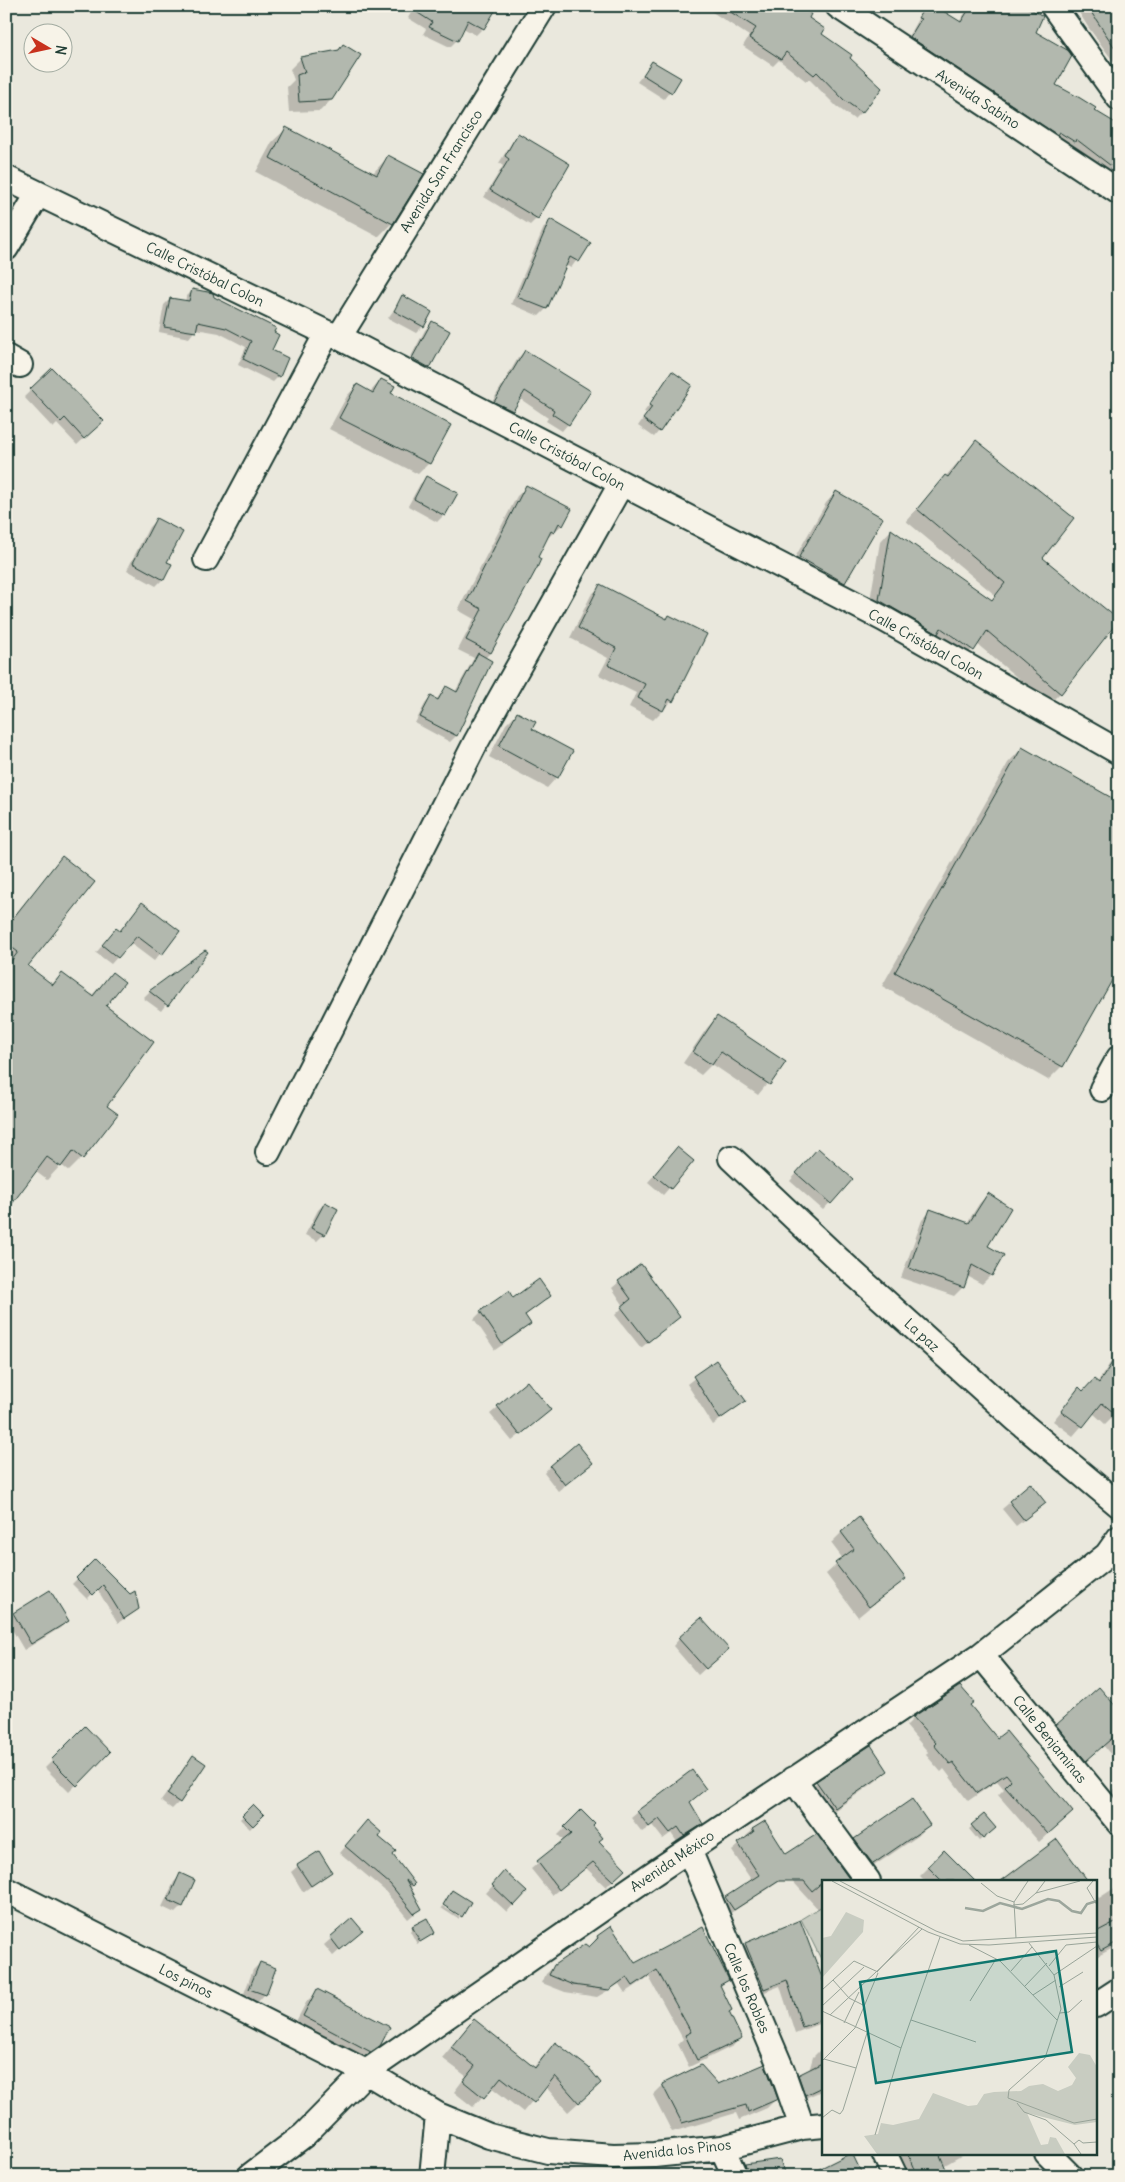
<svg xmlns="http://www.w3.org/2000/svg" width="1125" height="2182" font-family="Delius,sans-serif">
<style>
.green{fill:#c8ccc1;stroke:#74847a}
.shadow{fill:#0003}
.building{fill:#b2b8ae;stroke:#1f3d34}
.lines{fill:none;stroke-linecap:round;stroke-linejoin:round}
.minor-casing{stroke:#1f3d34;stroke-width:28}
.minor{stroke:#f7f3e8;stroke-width:24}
.labels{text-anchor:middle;stroke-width:4;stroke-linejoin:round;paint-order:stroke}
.street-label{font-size:14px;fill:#1f3d34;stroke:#f7f3e8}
.inset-river{fill:none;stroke:#9ca69c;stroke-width:2.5}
.inset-road{fill:none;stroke:#99a499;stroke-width:1}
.view{fill:#0f766e;fill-opacity:0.15;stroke:#0f766e;stroke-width:2.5}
.inset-edge{fill:none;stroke:#1f3d34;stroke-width:2.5}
</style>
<rect width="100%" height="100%" fill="#eae8dd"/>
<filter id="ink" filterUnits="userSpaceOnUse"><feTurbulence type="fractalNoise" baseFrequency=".02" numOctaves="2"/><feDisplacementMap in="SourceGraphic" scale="10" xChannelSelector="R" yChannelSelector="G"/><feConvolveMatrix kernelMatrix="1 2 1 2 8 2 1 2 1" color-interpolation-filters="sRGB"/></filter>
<g filter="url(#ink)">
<path class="green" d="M824,1905V1965L801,1919Z"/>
<path class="shadow" d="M415,6H451L483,28L476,35L463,28L457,40L450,47L423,34L426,29L408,18Z
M703,6H797L820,34L849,58L861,112L854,119L837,107L809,79L806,81L779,60L773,66L743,46L749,36Z
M925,6L959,22L970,6H1024L1054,85L1080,99L1107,119L1119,150V187L904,44Z
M1075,6H1119V69L1088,27Z
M343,45L331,100L320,111L289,112L287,87L294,80L290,69L301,58L336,52Z
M653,62L679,79L664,99L637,82Z
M287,128L372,174L388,157L392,223L378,237L256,172L272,142Z
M518,135L537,218L530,225L484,197L503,166L499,163L512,142Z
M6,198L14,204L6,216Z
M551,220L589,243L571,268L565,265L546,309L539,316L511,304L544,227Z
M192,291L212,298L270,351L279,376L273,382L238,365L246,347L219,333L196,329L189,338L159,332L164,305L170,299L185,302L186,297Z
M403,297L423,326L416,333L388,318Z
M432,323L429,367L422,374L406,366L425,330Z
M525,351L568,424L562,431L546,421L548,418L519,398L505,418L488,409L518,358Z
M52,370L95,428L77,445L57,424L53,428L24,397Z
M672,373L659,431L654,437L638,426L647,413L644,412Z
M381,380L429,463L418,474L329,429L347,396L357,385L370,392Z
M976,442L1041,558L1060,693L1049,704L977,644L961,661L868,612L880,542L891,530L991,601L995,595L906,521Z
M427,478L444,515L437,522L408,506L420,484Z
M527,487L562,525L545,540L536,557L535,567L490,653L485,658L456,736L450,742L415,723L425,704L431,697L436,700L446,687L455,692L474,658L458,650L474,619L458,610L517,496Z
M836,492L881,518L844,583L834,593L789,568L826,503Z
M156,520L163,579L156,586L127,570L149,527Z
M601,586L672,701L653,720L629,707L636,693L599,675L608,658L570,638L591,595Z
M1119,637V650L1113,645Z
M517,713L530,730L557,777L547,788L489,757L506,724Z
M1022,748L1062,1066L1048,1080L882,986L1008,763Z
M62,858L26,966L51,985L62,974L91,996L112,974L105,1006V1106L82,1158L69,1171L61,1165L47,1180L35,1171L6,1210V925Z
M142,904L178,932L154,961L130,943L111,964L96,953L109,937L119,932Z
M205,951L161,1011L143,998L149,992Z
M717,1017L784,1063L758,1095L712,1064L701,1075L683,1063L707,1028Z
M677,1149L692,1162L663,1195L648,1182Z
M812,1156L851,1180L823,1210L790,1181Z
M988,1194L986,1246L991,1275L982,1284L967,1276L963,1287L954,1296L901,1278L922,1220L931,1211L967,1223L979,1204Z
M325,1203L337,1209L324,1234L317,1241L305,1235L318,1210Z
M619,1282L678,1317L641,1348L615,1315L624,1306L612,1288Z
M550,1296L524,1316L529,1324L522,1331L495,1350L474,1319L481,1312L513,1299Z
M1119,1350V1410L1105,1424L1093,1413L1073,1436L1053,1421L1079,1389L1083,1392L1097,1383Z
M715,1362L745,1401L713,1425L687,1384Z
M527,1383L542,1417L512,1441L490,1414Z
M592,1463L558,1491L544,1473L550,1466Z
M1030,1485L1037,1510L1016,1526L1002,1509Z
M842,1532L904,1579L858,1617L826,1574L843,1559L831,1543Z
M95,1561L138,1609L118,1623L97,1589L87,1599L72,1584Z
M49,1592L67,1621L60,1628L24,1650L7,1621L14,1614Z
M679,1639L720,1655L698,1675L673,1646Z
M969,1706L1063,1820L1039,1842L998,1795L1004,1789L997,1781L968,1801L944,1769L941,1772L926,1755L928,1752L906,1726L914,1718Z
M1119,1712V1757L1115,1760L1103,1745L1075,1770L1047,1736L1057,1726Z
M85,1728L109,1752L69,1792L45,1768Z
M193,1757L179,1802L172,1809L161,1801Z
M887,1770L876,1781L824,1818L806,1793L817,1782Z
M1119,1784V1816L1104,1798Z
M705,1789L689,1803L701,1824L677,1842L671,1833L663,1839L652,1825L642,1832L631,1818L638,1812Z
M253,1806L263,1815L250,1829L240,1819Z
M581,1812L592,1825L598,1842L624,1869L606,1887L586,1868L552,1895L531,1869L564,1841L558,1835Z
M984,1816L991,1831L979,1841L969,1829Z
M929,1825L918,1836L862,1874L844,1850L855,1839Z
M361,1828L378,1837L414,1884L409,1889L420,1909L408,1919L384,1890L340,1853Z
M753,1830L785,1855L816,1836L849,1881H824V1904L818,1909L788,1876L726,1916L719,1905L752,1881L732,1851L747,1838L746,1836Z
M944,1852L970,1881H925L920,1876Z
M298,1866L331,1872L303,1892L291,1872Z
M181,1875L182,1906L175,1913L162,1907L174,1882Z
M498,1880L513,1905L507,1912L486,1893Z
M1119,1885V1945L1096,1957V1894L1099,1898Z
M442,1906L460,1917L458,1919L441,1908Z
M352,1920L361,1931L333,1956L324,1945Z
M413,1927L434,1933L417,1944L410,1931Z
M611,1928L635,1964L727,1980L720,1987L728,2012L740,2038L733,2046L689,2067L678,2044L683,2039L649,1977L625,1993L619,1984L597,1997L565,1992L542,1983L546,1974L555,1966L589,1949L597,1937Z
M746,1944L824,1985V2022L795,2033L780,1986L757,1995L739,1951Z
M260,1963L274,1969L264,1995L258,2002L243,1996L253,1970Z
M318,1991L379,2045L359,2062L293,2027L307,2001Z
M474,2020L533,2068L555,2043L589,2093L568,2112L545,2086L523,2112L491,2087L473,2107L454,2092L466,2076L442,2058Z
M820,2050L824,2051V2090L798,2101L792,2083L809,2071L813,2057Z
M700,2067L718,2085L776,2099L767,2108L739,2120L736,2113L672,2132L653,2095L663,2085Z
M896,2153H966L943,2166L946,2176H905Z
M780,2161L783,2176H739L738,2173L745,2165Z"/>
<path class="building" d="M407,6H498L484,29L468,20L458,41L429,27L432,22Z
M721,6H799L811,14L809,18L825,29L822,34L852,55L850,58L882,88L862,113L844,100L817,72L814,75L786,52L781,59L749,38L756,28Z
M925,6H935L961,22L971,6H1025L1043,16L1036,32L1069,51L1072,56L1056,85L1080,98L1096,108L1094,110L1119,125V172L1076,139L1075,142L1059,132L1057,135L910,37L921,19L918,18Z
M1087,6H1119V54Z
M343,44L361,55L332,100L299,102L297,75L305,72L300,57L339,50Z
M652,61L681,78L672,93L643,75Z
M286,127L377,175L388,155L424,174L393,224L270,158Z
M518,133L570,164L538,219L490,190L509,159L505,156Z
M550,219L591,243L579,262L570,257L547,309L517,297Z
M192,289L213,293L214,297L276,328L274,332L279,335L272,350L288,358L280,377L243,359L251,341L226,328L198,322L196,332L164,327L170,298L189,301Z
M402,295L432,312L424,327L394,311Z
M432,321L450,331L430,368L412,358Z
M525,350L591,391L569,425L552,414L554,410L525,391L513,411L494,402Z
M52,368L104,421L84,439L65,418L61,422L30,389Z
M672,371L692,385L660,432L643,419L652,407L649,405Z
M381,379L395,386L391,393L451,425L430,464L339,418L357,384L373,393Z
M976,440L1074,518L1043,558L1119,620L1061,694L987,631L974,651L941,628L938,634L879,600L891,529L992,600L1005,583L917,509L945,475L948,477Z
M426,476L458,493L445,516L414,499Z
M526,485L572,509L563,526L559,523L554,533L551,531L538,557L541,559L537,568L491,653L466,640L482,609L467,601Z
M836,491L883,518L845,583L799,557Z
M156,518L183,532L167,562L172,564L164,580L133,563Z
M600,584L667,619L669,615L707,634L673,702L669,699L663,711L638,698L645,684L608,665L616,648L578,628Z
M478,653L492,661L457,736L420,717L431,696L438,700L446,686L457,692Z
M517,712L536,722L532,729L573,751L558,778L499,746Z
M1022,747L1119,802V968L1063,1067L895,972Z
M62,856L95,882L28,966L53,985L62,973L93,996L112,972L125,982L106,1006L154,1042L107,1106L118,1114L83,1159L73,1151L61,1167L47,1157L6,1212V968L18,952L6,943V927Z
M142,902L180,931L162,955L137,936L118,958L102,945L116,928L120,931Z
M205,950L208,952L168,1006L149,991Z
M717,1016L786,1062L770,1085L721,1052L712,1065L693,1052Z
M677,1147L694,1161L671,1189L654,1175Z
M818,1148L853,1179L831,1204L796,1173Z
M988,1193L1011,1208L988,1246L1004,1255L992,1276L972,1265L964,1288L909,1268L930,1209L969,1223Z
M325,1202L338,1209L325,1235L311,1228Z
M641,1264L680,1317L648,1342L621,1307L631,1299L618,1281Z
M539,1279L551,1296L525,1315L531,1324L502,1344L480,1311L509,1291L513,1298Z
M1119,1352V1417L1102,1403L1083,1427L1061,1411L1079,1387L1083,1391L1094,1379L1099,1383Z
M716,1360L746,1401L720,1419L693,1376Z
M527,1381L551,1410L520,1435L497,1406Z
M577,1443L593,1463L565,1485L550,1466Z
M1030,1483L1046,1503L1024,1520L1009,1501Z
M859,1517L906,1579L869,1607L835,1563L854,1549L841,1532Z
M95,1559L130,1594L135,1591L139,1609L124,1619L103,1585L93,1595L76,1578Z
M50,1590L69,1621L31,1644L13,1613Z
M701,1618L729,1649L706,1669L678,1638Z
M960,1686L974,1702L970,1705L997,1738L1006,1731L1073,1812L1048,1834L1005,1786L1011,1780L1006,1774L977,1793L953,1762L950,1764L934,1745L936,1743L913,1717Z
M1099,1687L1119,1710V1732L1086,1761L1056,1725Z
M85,1726L110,1752L77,1786L51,1760Z
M871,1745L888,1771L835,1808L816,1781Z
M193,1755L206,1764L180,1803L167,1794Z
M692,1770L706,1789L690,1802L703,1824L684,1836L678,1827L670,1833L659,1819L649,1827L637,1811Z
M912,1799L930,1825L873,1864L854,1839Z
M253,1804L264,1815L253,1826L242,1815Z
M581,1810L595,1824L593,1826L603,1838L599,1841L626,1869L613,1881L593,1862L559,1890L537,1861L571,1834L564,1827Z
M984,1814L996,1828L983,1839L971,1825Z
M367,1820L382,1833L379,1837L396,1851L393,1855L415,1884L413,1886L406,1880L422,1909L414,1914L390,1884L345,1846Z
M765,1821L786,1854L817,1834L850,1880L824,1881L812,1891L804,1881H779L734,1910L725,1897L759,1875L738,1843L754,1832L752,1829Z
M1057,1839L1088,1881H1001Z
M944,1850L975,1881H942L928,1867Z
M319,1851L332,1872L311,1886L297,1865Z
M504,1871L527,1892L514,1906L492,1885Z
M180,1873L195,1880L183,1907L168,1900Z
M452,1890L471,1902L462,1917L443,1905Z
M352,1918L363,1931L340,1950L330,1937Z
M427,1918L435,1933L420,1942L412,1926Z
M800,1920L824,1983V2019L802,2027L787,1980L764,1989L745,1943Z
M1119,1920V1941L1101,1951L1096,1943V1932Z
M611,1926L635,1963L703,1927L729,1980L720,1985L732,2010L729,2012L742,2039L697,2060L685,2035L691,2032L657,1970L633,1986L627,1977L609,1990L573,1985L549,1975L554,1965L585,1944L589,1947L598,1938L597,1936Z
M260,1962L276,1968L266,1995L249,1989Z
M317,1989L390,2027L380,2046L371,2052L303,2016Z
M474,2019L535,2068L555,2042L589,2068L601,2083L579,2103L555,2076L534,2103L501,2077L484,2098L463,2081L475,2066L451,2047Z
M824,2062V2086L805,2095L798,2075Z
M765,2064L778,2099L748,2112L746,2105L682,2123L662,2084L701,2065L718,2084Z
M852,2153L863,2176H805L851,2153Z
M908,2153H939L946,2169L930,2176H918Z
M780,2159L785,2176H748L745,2164Z"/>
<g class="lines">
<defs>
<path id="minor" d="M838,6L1119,192
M1053,6L1119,98
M6,178L327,333L339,337L884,619L1119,752
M6,248L38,194
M339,337L544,6
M6,357L20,365
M206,559L327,333
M1102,1089L1119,1058
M268,1152L476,742L621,484
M731,1158L839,1260L1017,1420L1119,1505
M981,1655L1119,1823
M793,1779L868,1881
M689,1850L782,2070L802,2127
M6,1890L366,2072L438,2115L489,2136L548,2151L613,2156L654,2155L722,2148L802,2127L824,2125
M1096,2005L1119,1990
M722,2148L735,2176
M884,2153L895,2176
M1047,2153L1070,2176
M250,2176L304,2135L366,2072L651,1875L981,1655L1107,1555L1119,1538
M432,2176L438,2115"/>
</defs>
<use href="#minor" class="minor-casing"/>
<use href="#minor" class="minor"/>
</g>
</g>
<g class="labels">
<g class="street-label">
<text transform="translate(978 99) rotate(33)" y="5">Avenida Sabino</text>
<text transform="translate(441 171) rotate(-58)" y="5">Avenida San Francisco</text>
<text transform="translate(205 274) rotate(26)" y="5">Calle Cristóbal Colon</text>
<text transform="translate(567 456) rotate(28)" y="5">Calle Cristóbal Colon</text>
<text transform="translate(926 644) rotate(29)" y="5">Calle Cristóbal Colon</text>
<text transform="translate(922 1335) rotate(42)" y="5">La paz</text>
<text transform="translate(1050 1739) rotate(51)" y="5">Calle Benjaminas</text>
<text transform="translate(672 1861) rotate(-34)" y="5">Avenida México</text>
<text transform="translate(186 1981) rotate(27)" y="5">Los pinos</text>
<text transform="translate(747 1988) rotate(67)" y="5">Calle los Robles</text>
<text transform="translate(677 2150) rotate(-6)" y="5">Avenida los Pinos</text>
</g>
</g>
<g transform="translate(822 1880)">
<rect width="275" height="275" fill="#eae8dd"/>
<path d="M24,32L42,40L41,52L0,98V58L9,56ZM257,173L268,175L275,187V242L253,245L205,233L219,265L226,264L228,257L234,258L243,274H55L42,256L56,254L59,243L71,245L97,239L111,213L146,226L155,225L162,214L172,212L199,211L207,206L221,204L236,211L250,205L254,198L246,187Z" fill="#c8ccc1"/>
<path class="inset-river" d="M143,28L161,31L178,23L200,29L226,19L237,21L250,31L259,33L265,24L275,21"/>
<path class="inset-road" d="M10,1L106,52L138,64L167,65L275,57M18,1L114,51L141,61L275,53M223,1L214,13L258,1M271,1L265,8L275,25M159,3L175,16L192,22M191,25L201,24L214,13M194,58L192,22L206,1M207,63L232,95L239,129L223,178L187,210L186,218L252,243L275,239M147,65L178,81L235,140M227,86L244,65L275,62M189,91L210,67M55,92L97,47M232,95L275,66M11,100L27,118L43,126M203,106L225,83M237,107L261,92M0,110L32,81L56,92M211,115L234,100M148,121L174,79M0,126L42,87M0,131L79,168M238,133L247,132L260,120M8,135L100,49M89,140L154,162M22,143L37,112M2,179L34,188M0,181L33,148L56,93M195,223L202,232L224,240L252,264L259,274M0,238L10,230L18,234L21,230L45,153M53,255L79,168L118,57M252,264L257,260L261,263L275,262"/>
<path class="view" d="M234,71L250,172L54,203L38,102Z"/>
<rect width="275" height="275" class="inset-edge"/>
</g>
<rect width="1125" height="2182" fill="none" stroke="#f7f3e8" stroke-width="25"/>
<rect x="12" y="12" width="1100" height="2157" fill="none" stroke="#1f3d34" stroke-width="2" filter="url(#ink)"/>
<g transform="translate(48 48) rotate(99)"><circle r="24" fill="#f7f3e8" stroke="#a1aaa0"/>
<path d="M0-4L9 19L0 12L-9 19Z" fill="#c8321e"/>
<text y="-8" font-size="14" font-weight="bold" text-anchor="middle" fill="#1f3d34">N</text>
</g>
</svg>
